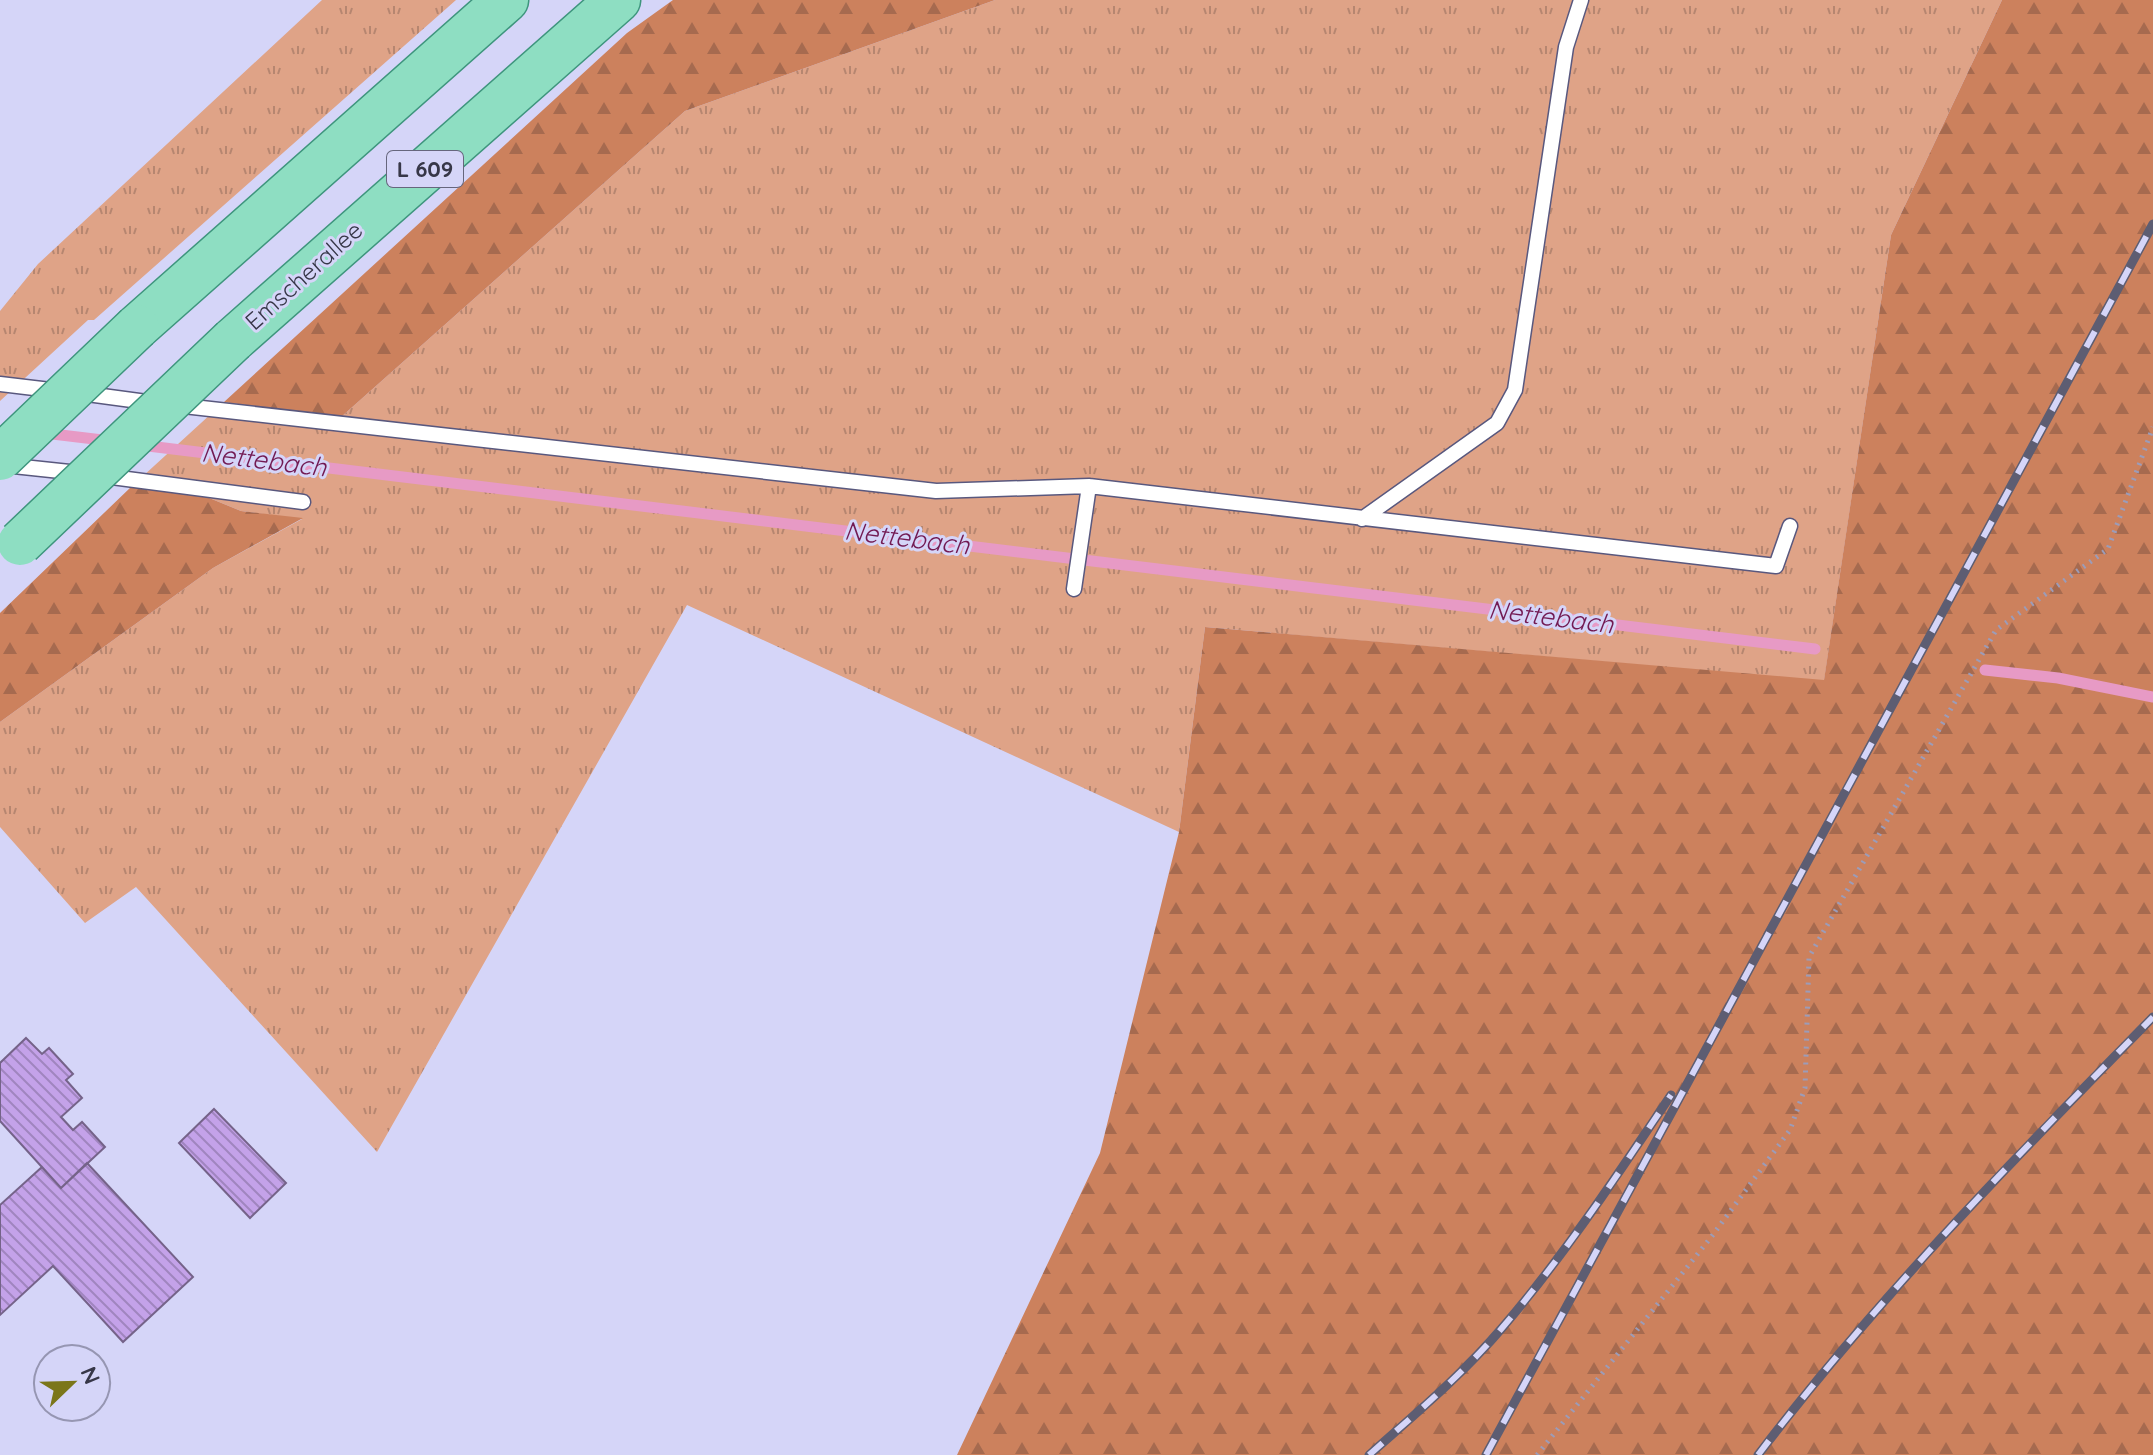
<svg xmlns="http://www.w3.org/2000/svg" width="2153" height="1455" font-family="Quicksand,sans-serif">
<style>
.grass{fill:url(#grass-tufts)}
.forest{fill:url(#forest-firs)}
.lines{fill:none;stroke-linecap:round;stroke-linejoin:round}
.stream{stroke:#e79ac5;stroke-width:11}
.building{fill:url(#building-back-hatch);stroke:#756389;stroke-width:2}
.service-casing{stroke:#59587e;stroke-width:17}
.primary-casing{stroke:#3e957d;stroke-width:47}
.path{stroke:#9c9cb8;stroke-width:5;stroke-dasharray:2 6;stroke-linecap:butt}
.service{stroke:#fff;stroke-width:14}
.primary{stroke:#8edec2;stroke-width:44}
.rail-casing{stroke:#5d5d72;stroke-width:9}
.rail{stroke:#d5d5f8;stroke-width:6;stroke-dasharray:18;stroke-linecap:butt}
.primary-bridge-casing{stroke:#3e957d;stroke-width:47;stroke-linecap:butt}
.primary-bridge{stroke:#8edec2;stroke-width:44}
.labels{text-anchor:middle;stroke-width:6;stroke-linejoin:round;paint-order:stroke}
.shield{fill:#d5d5f8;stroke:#66667d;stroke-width:2}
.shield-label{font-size:22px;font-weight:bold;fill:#373748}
.street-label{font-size:24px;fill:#373748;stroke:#d5d5f8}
.water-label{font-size:26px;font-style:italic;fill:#721a53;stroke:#d5d5f8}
</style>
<defs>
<pattern id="grass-tufts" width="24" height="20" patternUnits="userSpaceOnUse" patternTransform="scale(2)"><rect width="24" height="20" fill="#dfa387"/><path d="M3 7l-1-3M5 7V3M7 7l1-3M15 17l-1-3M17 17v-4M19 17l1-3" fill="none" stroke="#b68670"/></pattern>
<pattern id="forest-firs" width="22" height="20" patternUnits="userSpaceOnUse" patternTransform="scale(2)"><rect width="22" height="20" fill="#cc815d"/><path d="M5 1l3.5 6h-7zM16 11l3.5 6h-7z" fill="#a66a4f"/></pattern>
<pattern id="building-back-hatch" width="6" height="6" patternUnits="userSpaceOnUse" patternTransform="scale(2)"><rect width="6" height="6" fill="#c4a2e9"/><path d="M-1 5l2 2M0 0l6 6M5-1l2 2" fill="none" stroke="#a085bf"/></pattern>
</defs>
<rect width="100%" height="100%" fill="#d5d5f8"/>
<path class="grass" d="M322,0H456L94,320H88L0,401V311L38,264Z
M995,0H2002L1891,235L1824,681L1205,627L1179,832L687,605L377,1152L136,887L85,923L0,827V722L213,568L302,519L241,511L202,495L131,487L224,402L340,418L685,111Z"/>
<path class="forest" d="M673,0H995L685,111L340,418L224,402L627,33Z
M2002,0H2153V1455H957L1100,1153L1179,832L1205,627L1824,680L1891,235Z
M131,487L202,495L241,511L303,518L213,568L0,722V613Z"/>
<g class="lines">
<path class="stream" d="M44,433L111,441
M140,445L1815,649
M1985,670L2058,678L2153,697"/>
</g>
<path class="building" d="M26,1038L42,1054L49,1048L73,1074L66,1080L82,1098L61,1117L73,1130L82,1122L105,1147L61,1188L0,1121V1063Z
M214,1109L286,1183L250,1218L179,1143Z
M87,1163L193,1277L123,1342L53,1266L0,1315V1205L42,1167L61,1188Z"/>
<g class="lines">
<defs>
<path id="service" d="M0,384L59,391
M80,393L154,403
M175,405L936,491L1089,486L1776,566L1790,526
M4,465L79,473
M104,476L303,502
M1362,519L1497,423L1515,390L1566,47L1581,0
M1074,589L1089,486"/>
<path id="primary" d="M137,327L506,0
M233,340L618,0"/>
</defs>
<use href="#service" class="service-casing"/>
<use href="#primary" class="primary-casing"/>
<path class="path" d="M1537,1455L1712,1236L1790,1130L1805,1088L1809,957L1996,630L2108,549L2153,427"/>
<use href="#service" class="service"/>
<use href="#primary" class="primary"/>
<defs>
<path id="rail" d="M1369,1455C1415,1414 1462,1375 1502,1328C1564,1256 1618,1174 1671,1095
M1486,1455L2153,224
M1758,1455C1878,1297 2015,1158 2153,1017"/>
</defs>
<use href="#rail" class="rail-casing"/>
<use href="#rail" class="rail"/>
<defs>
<path id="primary-bridge" d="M0,458L137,327
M20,543L233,340"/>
</defs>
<use href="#primary-bridge" class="primary-bridge-casing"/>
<use href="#primary-bridge" class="primary-bridge"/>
</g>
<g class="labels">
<rect class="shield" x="387" y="151" width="76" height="36" rx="6"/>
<g class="shield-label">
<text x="425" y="177">L 609</text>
</g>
<g class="street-label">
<text transform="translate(304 276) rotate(-42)" y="8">Emscherallee</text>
</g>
<g class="water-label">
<text transform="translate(264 460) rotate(7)" y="9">Nettebach</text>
<text transform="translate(907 538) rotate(7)" y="9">Nettebach</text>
<text transform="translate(1551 617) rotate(7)" y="9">Nettebach</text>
</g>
</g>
<g transform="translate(72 1383) rotate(67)"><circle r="38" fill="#d5d5f8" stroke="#9696b2" stroke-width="2"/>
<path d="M0-6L14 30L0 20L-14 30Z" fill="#7b761a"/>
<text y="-12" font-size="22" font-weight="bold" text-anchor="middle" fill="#373748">N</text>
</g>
</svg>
